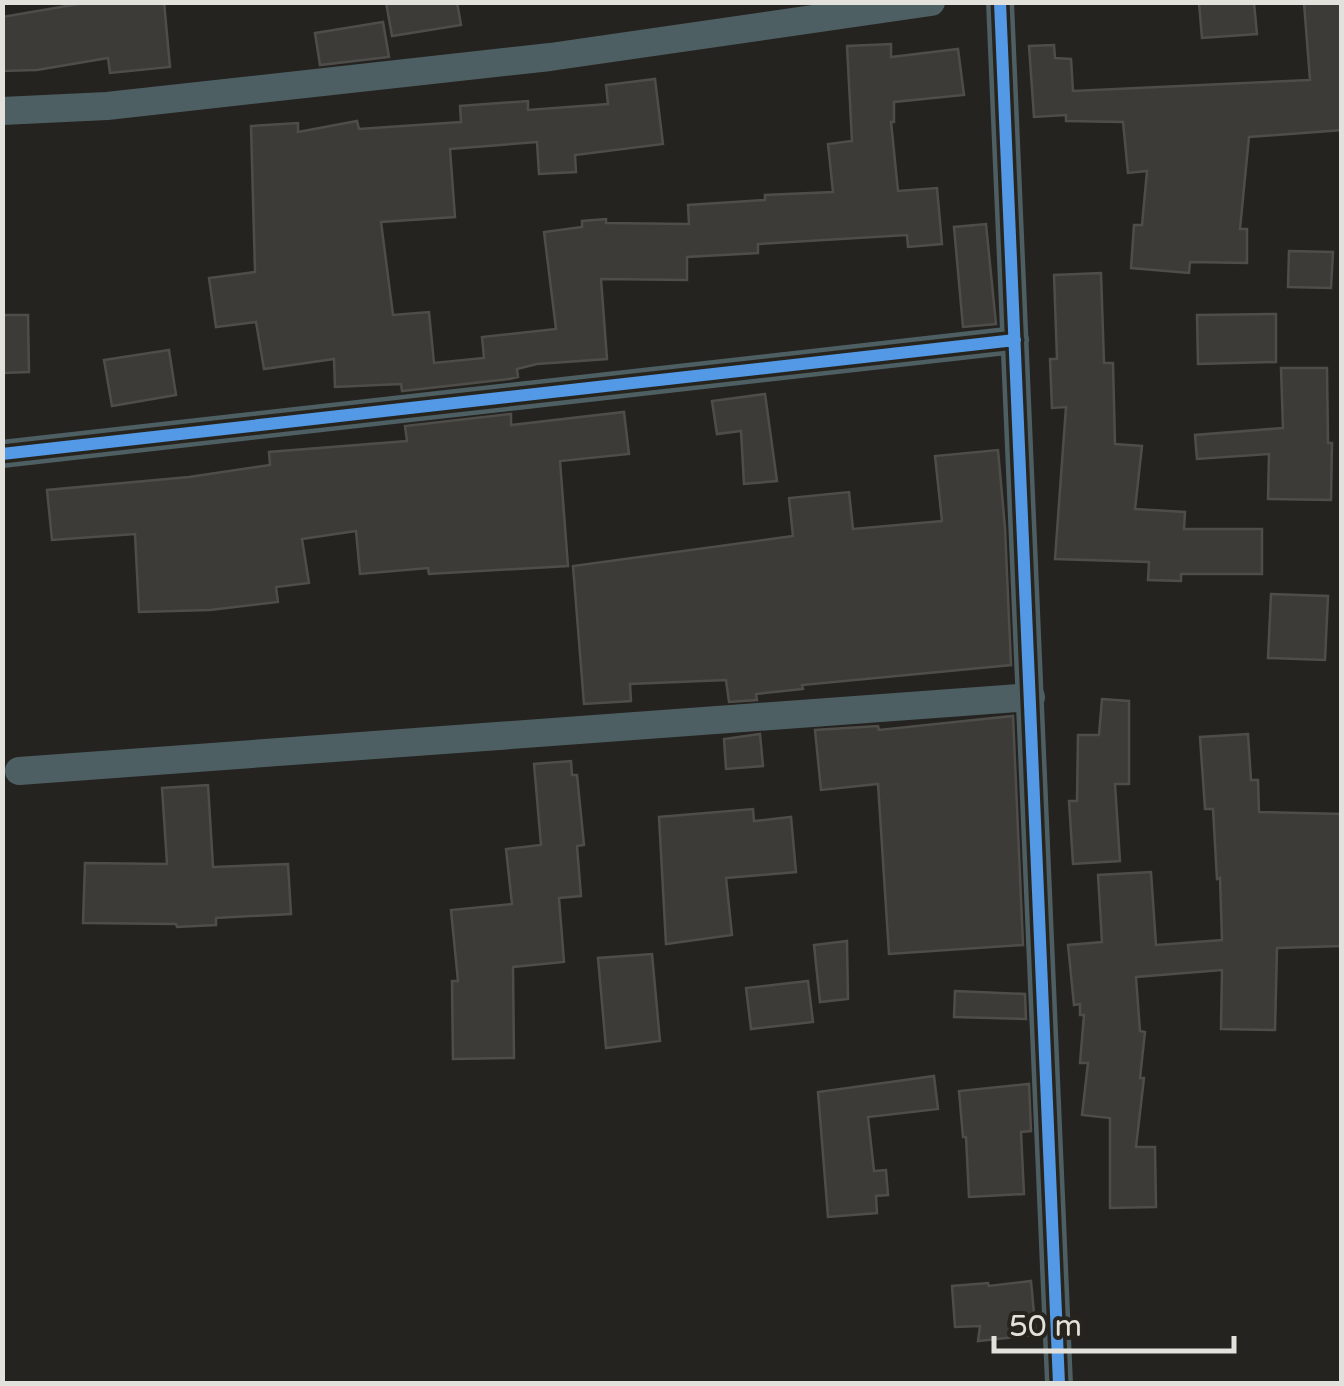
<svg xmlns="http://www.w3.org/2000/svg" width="1344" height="1386" font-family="'Varela Round',sans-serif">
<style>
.building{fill:#3c3b38;stroke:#4f4d4a;stroke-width:2.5}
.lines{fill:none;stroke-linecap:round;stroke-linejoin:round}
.street{stroke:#4e5f63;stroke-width:28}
.cycleway-casing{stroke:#27241d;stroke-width:19}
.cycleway{stroke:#5399e6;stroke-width:12}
</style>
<rect width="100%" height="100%" fill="#25231f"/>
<path class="building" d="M90,2H164L170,67L110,73L108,58L37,70L2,71V17Z
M386,2H457L461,25L392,36Z
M1199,3H1254L1257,34L1202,38Z
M1304,3H1342V130L1249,137L1240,229H1247V263L1190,262L1189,273L1131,268L1134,225H1142L1147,171L1128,173L1123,122L1066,121V115L1034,117L1029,46L1054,45L1055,58L1071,59L1073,91L1310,80Z
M383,22L389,57L320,65L315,33Z
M891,44V57L958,49L964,95L894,102V122H891L898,191L937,188L942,244L908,247L907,235L758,244V253L687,257V280L601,279L607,359L537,364L517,369L518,377L509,379L402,391L401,384L335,387L334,359L264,369L256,322L216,327L209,278L255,272L251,126L298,123V132L357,121L359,129L461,122L460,106L528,101V110L608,104L606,85L655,79L663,144L575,155L576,172L539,174L537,142L450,149L455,217L381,222L393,315L429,312L434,363L484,358L482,337L556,329L544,232L582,227V221L606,219V223L689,224L688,205L765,200V195L833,192L828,144L852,141L847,46Z
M986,224L996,324L963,327L954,227Z
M1289,251L1333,252L1331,288L1288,287Z
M1101,273L1104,363H1113L1115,444L1142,446L1135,509L1185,512L1184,529H1262V574H1181V581L1148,580L1149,562L1055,559L1066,407L1052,408L1050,359H1057L1054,275Z
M1276,314V362L1198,364L1197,315Z
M2,315H28L29,372L2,373Z
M169,350L176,395L112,406L104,360Z
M1281,368H1327L1328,443H1332L1331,500L1268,499L1269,454L1197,459L1195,435L1283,428Z
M765,394L777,481L744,484L741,431L717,434L712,401Z
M624,412L629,454L560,461L568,566L429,574L428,568L360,574L356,531L302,539L309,583L276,587L278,602L210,610L139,612L135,534L52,540L47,490L189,477L270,465L269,452L407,441L405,426L511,414V425Z
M998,450L1005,528L1011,665L802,685L803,689L756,694L757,700L729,702L726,680L630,684L631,701L584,704L573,566L793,536L789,498L849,492L853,529L942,521L935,456Z
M1271,594L1328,596L1325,660L1268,658Z
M1102,699L1129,701V784H1115L1120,861L1073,864L1069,801H1077L1078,735H1099Z
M1013,716L1023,945L889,954L878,784L821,790L815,730L878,726L879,730Z
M760,734L763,766L726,769L724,739Z
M1248,734L1251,780H1258L1259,812L1342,814V946L1277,948L1275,1030L1221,1029L1222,970L1136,977L1140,1031L1145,1032L1140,1078H1144L1136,1147H1155L1156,1207L1110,1208V1118L1082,1115L1088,1063H1080L1084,1015H1080V1004L1074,1005L1068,945L1102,942L1098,875L1151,872L1156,945L1222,940L1220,878L1217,879L1213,809H1205L1200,737Z
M571,761L572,775H577L584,845L577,846L581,896L559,898L564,962L513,967L514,1058L453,1059L452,981H458L451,910L512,904L506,849L541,845L534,764Z
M208,785L213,867L288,864L291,914L216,918V925L177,927L176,924L83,923L85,863L167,864L162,788Z
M753,809L754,821L791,817L796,872L726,878L732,935L666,944L659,817Z
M847,941L848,999L820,1002L814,945Z
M652,954L660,1041L606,1048L598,958Z
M808,981L813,1022L751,1029L746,988Z
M955,991L1025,994L1026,1019L954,1017Z
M934,1076L938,1109L868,1117L874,1171L886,1170L888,1195L876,1196L877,1213L828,1217L818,1092Z
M1029,1084L1031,1131L1021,1132L1024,1194L969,1197L966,1137H963L959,1091Z
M1031,1281L1036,1335L978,1341L980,1326L955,1327L952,1286L988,1283L989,1286Z"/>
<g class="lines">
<path class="street" d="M1000,2L1059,1384
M2,111L107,106L550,57L931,2
M2,454L1015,340
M19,771L1031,697"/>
<defs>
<path id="cycleway" d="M1000,2L1059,1384
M2,454L1015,340"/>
</defs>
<use href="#cycleway" class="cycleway-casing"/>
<use href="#cycleway" class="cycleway"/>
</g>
<rect width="1344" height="1386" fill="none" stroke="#e3e1dc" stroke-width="10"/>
<path d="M994 1336v15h240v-15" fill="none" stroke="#e3e1dc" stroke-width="5"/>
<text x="1009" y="1336" font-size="30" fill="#e3e1dc" stroke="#27241d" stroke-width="8" paint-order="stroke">50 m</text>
</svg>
